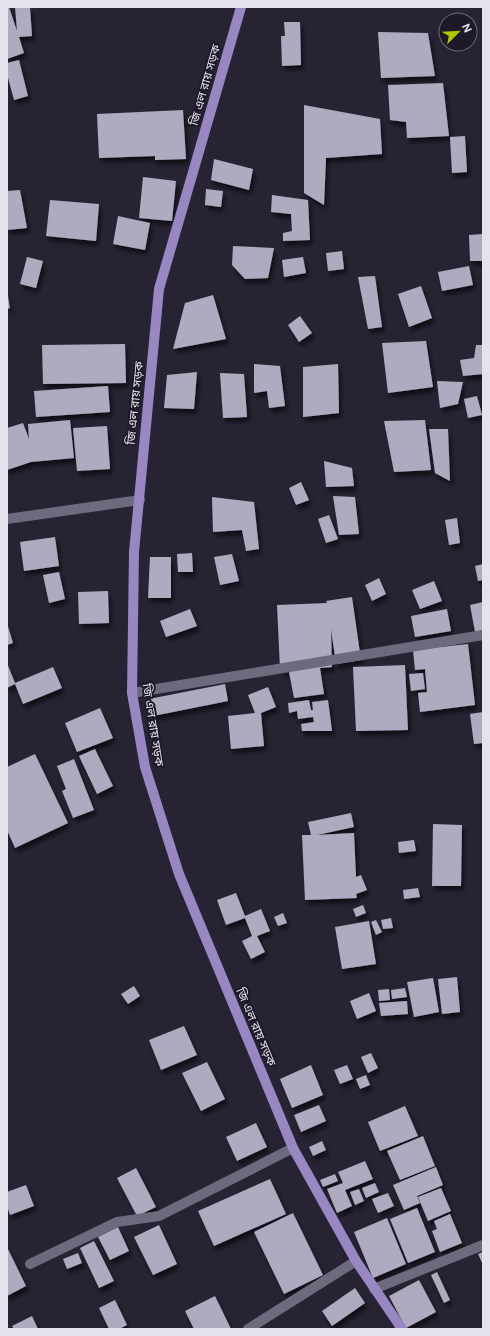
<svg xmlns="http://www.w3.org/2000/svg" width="490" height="1336" font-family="Figtree,'Noto Sans Bengali',sans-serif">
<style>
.building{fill:#afaabf;filter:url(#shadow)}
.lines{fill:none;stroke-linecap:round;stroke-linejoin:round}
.minor{stroke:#6e697c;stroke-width:10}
.major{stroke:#9987c4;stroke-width:10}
.labels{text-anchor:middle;stroke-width:4;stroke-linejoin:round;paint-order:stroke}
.street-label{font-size:12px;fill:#e4e2ed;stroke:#1e1929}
</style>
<defs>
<filter id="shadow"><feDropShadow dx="2.5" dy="4.5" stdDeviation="2" flood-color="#0009"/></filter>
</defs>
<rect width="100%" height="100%" fill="#272333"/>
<path class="building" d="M7,7H9L17,31L15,7H30L32,36L19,37L24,53L7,59Z
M284,22H300L301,65L282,66L281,36H285Z
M378,32L428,33L435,76L381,78Z
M19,60L28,96L14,100L7,74V63Z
M443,83L449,136L407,138L406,122L390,120L388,85Z
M304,105L380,119L382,154L326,158L324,205L304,193Z
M183,110L186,159L155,160V156L99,158L97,114Z
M465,136L467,172L452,173L450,137Z
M214,159L253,169L249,190L211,180Z
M143,177L176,181L172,221L139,218Z
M206,189L223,191L221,207L205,205Z
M20,190L27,228L7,230V191Z
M272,195L308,200L310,240L283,241V233L292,231L291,214L271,212Z
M50,200L99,204L96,241L46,236Z
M118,216L150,223L145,250L113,244Z
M483,234V261H470L469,235Z
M233,246L274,248L268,278L245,279L232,265Z
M342,251L344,269L328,271L326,253Z
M27,257L43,261L36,288L20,284Z
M303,257L306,273L284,277L282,260Z
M469,266L473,285L442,291L438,272Z
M375,276L382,327L368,329L358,277Z
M421,286L432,318L409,327L398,294Z
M7,290L10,308L7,309Z
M213,295L226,339L173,349L185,303Z
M300,316L312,333L299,342L288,325Z
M426,341L433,387L388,393L382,343Z
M125,344L126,383L43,384L42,345Z
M476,345H483V374L463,376L460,360L474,358Z
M254,364L280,366L285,406L269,408L267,391L254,393Z
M338,364L339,413L303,417V367Z
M197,372L194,409L164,408L167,375Z
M220,373L244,374L247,417L223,418Z
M437,381L463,382L458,404L440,408Z
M108,386L110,412L36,417L34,391Z
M477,396L482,415L468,418L464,399Z
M70,420L74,458L31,462L7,470V428L23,423L29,439L28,424Z
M425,420L431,470L394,472L384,421Z
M107,426L110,469L77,471L73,428Z
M429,429H448L450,481L435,473Z
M324,461L352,468L354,486L326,487Z
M301,482L309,500L296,505L289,488Z
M333,496L355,497L359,534L339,535Z
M212,497L254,502L259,549L246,551L242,530L213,532Z
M329,515L338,539L326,543L318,519Z
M457,518L460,543L449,545L445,520Z
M55,537L59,566L24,571L20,542Z
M192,553L193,572H178L177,554Z
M232,554L239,581L220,585L214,557Z
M150,557H171V598H148Z
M483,564V580L478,581L475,566Z
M59,572L65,599L49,603L43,575Z
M379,578L386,594L372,601L365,585Z
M434,581L442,601L420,609L412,590Z
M108,591L109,623L79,624L78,592Z
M352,597L361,660L336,664L331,629L332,667L320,668L324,694L294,698L289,672L280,669L277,605L327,603L326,601Z
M483,602V630L475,632L470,605Z
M190,609L197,626L166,637L160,621Z
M447,609L451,631L415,637L411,616Z
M7,623L13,643L7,645Z
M468,644L475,705L420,712L418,693L427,692L425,669L415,670L413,650Z
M7,663L15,683L53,667L62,688L23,704L15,684L7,688Z
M405,665L408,730L356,731L353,667Z
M423,673L425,689L411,691L409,674Z
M225,684L228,701L153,716L149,699Z
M268,687L276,707L261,713L264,746L231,749L228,716L255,713L248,695Z
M309,700L311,710H313L312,702L328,700L332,731H302L301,724L314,722L313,717L298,719L297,711L289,713L288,703Z
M100,708L113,738L77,752L65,723Z
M483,712V743L474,744L470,714Z
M95,749L113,786L97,794L79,756Z
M35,754L68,823L15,848L7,830V767Z
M74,759L94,810L73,818L62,791L66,789L57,766Z
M351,813L354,827L317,835L354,833L356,877L361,875L367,890L356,894L357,898L305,900L302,835H311L308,822Z
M433,824L462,825L461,886H432Z
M414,840L416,851L399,853L398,842Z
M418,888L420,897L404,899L403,890Z
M236,893L245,916L261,909L270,931L257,936L265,952L251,959L242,941L252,936L245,918L226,925L217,900Z
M363,905L366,913L356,917L353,909Z
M283,913L287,923L278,926L274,917Z
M391,918L393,928L383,929L381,920Z
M376,920L382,932L376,935L371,922Z
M369,921L376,964L342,969L335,927Z
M457,977L460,1012L442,1014L438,979Z
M433,978L439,1012L414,1017L407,982Z
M134,986L140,996L128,1004L121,994Z
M405,988L407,997L392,999L391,990Z
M389,989L390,1000L379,1001L378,990Z
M369,993L376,1011L357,1019L350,1001Z
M407,1001L408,1014L381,1016L379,1003Z
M184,1026L197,1055L161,1070L149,1040Z
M371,1053L378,1068L368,1073L361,1057Z
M207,1062L225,1099L201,1111L182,1073Z
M311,1065L323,1095L292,1108L280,1079Z
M347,1065L353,1079L340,1084L334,1070Z
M366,1075L370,1085L360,1089L356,1079Z
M319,1105L326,1121L301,1132L294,1115Z
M405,1106L418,1136L380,1151L368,1122Z
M256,1123L267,1147L237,1161L226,1137Z
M423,1136L435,1166L400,1180L387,1151Z
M322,1141L326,1150L313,1156L309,1147Z
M365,1161L373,1179L345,1190L352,1206L337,1213L327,1189L343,1183L338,1172Z
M436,1167L443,1185L417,1196L420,1203L404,1210L393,1185Z
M136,1168L156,1207L137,1216L117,1178Z
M335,1174L338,1181L323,1187L320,1180Z
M270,1179L286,1214L214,1246L198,1211Z
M375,1183L379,1192L366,1198L362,1188Z
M26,1185L34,1206L10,1215L7,1206V1192Z
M441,1188L451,1211L428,1221L418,1197Z
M359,1189L364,1201L355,1205L350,1192Z
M388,1193L394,1206L378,1213L372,1199Z
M417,1208L435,1252L408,1263L390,1219Z
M293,1213L323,1275L284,1294L254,1232Z
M450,1214L462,1243L440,1252L432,1231L437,1229L434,1221Z
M387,1218L406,1264L373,1278L354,1232Z
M159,1225L177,1264L153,1275L134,1237Z
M118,1227L129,1251L110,1260L98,1237Z
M94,1241L114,1281L99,1288L80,1248Z
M7,1247L26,1286L7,1296Z
M483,1252V1265L478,1254Z
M78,1253L82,1263L67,1269L63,1259Z
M437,1272L450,1300L444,1303L431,1275Z
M419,1280L436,1312L406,1328L389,1296Z
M355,1288L365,1303L332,1326L322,1311Z
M215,1296L231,1329H194L185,1311Z
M115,1300L127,1325L119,1329H109L99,1308Z
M32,1316L38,1329H14L12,1326Z"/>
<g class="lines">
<path class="minor" d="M7,519L140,500
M132,693L483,635
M30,1264L117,1222L159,1216L293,1148
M374,1289L483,1245
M248,1329L356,1261"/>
<path class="major" d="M241,7L159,289L134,552L132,693L145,767L179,874L293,1148L356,1261L402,1329"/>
</g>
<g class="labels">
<g class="street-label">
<text transform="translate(205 85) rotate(-74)" y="4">জি এল রায় সড়ক</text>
<text transform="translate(135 403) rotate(-84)" y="4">জি এল রায় সড়ক</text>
<text transform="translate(153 725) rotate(81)" y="4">জি এল রায় সড়ক</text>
<text transform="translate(256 1027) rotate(67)" y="4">জি এল রায় সড়ক</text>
</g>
</g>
<rect width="490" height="1336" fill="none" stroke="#e4e2ed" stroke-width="16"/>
<g transform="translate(458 32) rotate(66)"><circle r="19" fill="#1e1929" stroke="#6d6977"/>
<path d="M0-3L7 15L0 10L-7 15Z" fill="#b1c500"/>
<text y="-6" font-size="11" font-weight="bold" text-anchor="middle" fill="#e4e2ed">N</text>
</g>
</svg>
